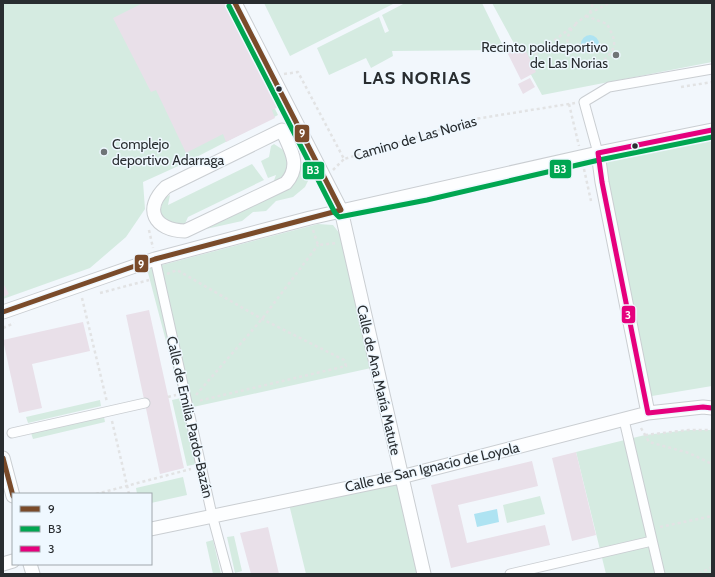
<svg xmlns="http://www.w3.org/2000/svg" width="715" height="577" font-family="Cabin,sans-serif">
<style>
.green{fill:#d5ebe1}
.water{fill:#aee3f2}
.building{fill:#e9e0e9}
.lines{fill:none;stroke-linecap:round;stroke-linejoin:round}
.pedestrian-casing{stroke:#caced2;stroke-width:11}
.minor-casing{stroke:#caced2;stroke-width:15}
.path{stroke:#e2e3e4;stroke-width:2.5;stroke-dasharray:3 3;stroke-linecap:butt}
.pedestrian{stroke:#fdfeff;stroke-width:9}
.minor{stroke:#fdfeff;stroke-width:13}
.bus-1-casing{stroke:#eff8ff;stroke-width:8}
.bus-2-casing{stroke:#eff8ff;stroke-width:8}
.bus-3-casing{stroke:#eff8ff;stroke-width:8}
.bus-1{stroke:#7a4b2a;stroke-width:5}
.bus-2{stroke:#00a651;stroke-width:5}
.bus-3{stroke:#e5007d;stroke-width:5}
.poi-dot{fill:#6f7477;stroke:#eff8ff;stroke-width:1.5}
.bus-dot{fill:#292d30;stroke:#eff8ff;stroke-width:1.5}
.labels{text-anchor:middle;stroke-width:3;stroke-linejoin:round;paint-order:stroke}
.poi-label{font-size:14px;fill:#292d30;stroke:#eff8ff;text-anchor:end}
.street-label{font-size:14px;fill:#292d30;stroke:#eff8ff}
.district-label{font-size:18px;font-weight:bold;letter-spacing:1px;fill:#292d30;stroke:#eff8ff}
.line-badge{stroke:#eff8ff;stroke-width:1.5}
.badge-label{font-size:11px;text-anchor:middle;font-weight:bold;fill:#fff}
</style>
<rect width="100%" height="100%" fill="#f2f7fc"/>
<path class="green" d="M3,3H223L278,115L185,163L143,182L145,209L126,237L90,268L3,299Z
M264,3H395L290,56Z
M405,3H482L505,50L392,51L393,56L371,68L366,58L329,75L317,48L379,17L385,33L389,31L382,15Z
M492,3H712V62L542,95Z
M712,131V386L646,397L598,153Z
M274,144L288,153L292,163L286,178L272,186L276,175L268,178L261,161L269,157L271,146Z
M300,160L309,179L305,187L293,197L276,201L266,211L253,212L242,221L206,229L291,186L299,173Z
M252,164L264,180L188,217L183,228L162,218L160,211L164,198L170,195L168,205Z
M318,224L333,225L340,234L371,368L184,409L197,464L187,466L172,400L181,398L147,269Z
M100,400L101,406L28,423L26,417Z
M104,417L105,422L33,439L31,433Z
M689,430H712V574H606L576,452L645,435Z
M183,477L187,495L151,503V494H137L136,488Z
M401,477L424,574H306L288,500Z
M540,496L545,514L507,523L503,505Z
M234,536L242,571L235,573L227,537Z
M213,540L221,574H213L206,542Z"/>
<path class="water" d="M581 44a9 9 0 1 1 18 0a9 9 0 1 1-18 0Z
M497,509L499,522L477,527L474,514Z"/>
<path class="building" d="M143,3H230L247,38L244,39L279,107L272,110L275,118L226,142L223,134L186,153L156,90L151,92L113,18Z
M523,45L536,72L521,80L507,52Z
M530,78L535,87L523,94L518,84Z
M3,283L9,294L3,297Z
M149,310L184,468L160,474L126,315Z
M83,322L90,351L32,364L42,408L19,413L3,340Z
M576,452L596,535L572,541L552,458Z
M532,461L538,486L458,505L467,543L545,525L550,545L451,568L431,485Z
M268,527L279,574H251L240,533Z"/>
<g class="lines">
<defs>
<path id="pedestrian" d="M598,153L584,102L609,87L712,69
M155,259L212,515L228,574
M624,420L660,574
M12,433L145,403
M510,574L652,541"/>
<path id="minor" d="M235,3L341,210L424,574
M282,130C290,149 302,165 286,183L185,231C154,230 143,209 166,187Z
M598,153L602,182L648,413
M3,312L155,259L310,218L598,153L712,130
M3,458L13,496
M151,529L401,477L648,413L703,407L712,408
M3,564L13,561
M30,564L33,574"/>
</defs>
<use href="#pedestrian" class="pedestrian-casing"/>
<use href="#minor" class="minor-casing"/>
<path class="path" d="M590,13L593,3
M575,24L590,13L609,3
M576,24C572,28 569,32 568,37C565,49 573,64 586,65C597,66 612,57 614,45C615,38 610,30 607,24L586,16
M535,55L572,27
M284,74L298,72L344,159L475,119L575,103
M681,87L712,82
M569,104L579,146
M584,169L591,201
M333,170L344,159
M149,230L153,248
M313,230L318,245L337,243
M167,274L177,270L262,319L344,360L346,366L198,401
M100,293L149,280
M82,298L107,402
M3,328L14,323
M196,395L262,319L318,245
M168,397L176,395
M112,421L129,494
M641,428L649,442L689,453L712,464
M645,435L689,430H712
M96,494L191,469
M660,527L712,516
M699,574L712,567"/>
<use href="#pedestrian" class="pedestrian"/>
<use href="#minor" class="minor"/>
<defs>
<path id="bus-1" d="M3,312L155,259L341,210L235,3
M3,458L13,496"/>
<path id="bus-2" d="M229,6L335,213L339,217L427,200L599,160L712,137"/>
<path id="bus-3" d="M598,153L602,182L648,413L703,407L712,408
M598,153L712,130"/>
</defs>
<use href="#bus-1" class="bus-1-casing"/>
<use href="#bus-2" class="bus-2-casing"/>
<use href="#bus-3" class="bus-3-casing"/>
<use href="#bus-1" class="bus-1"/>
<use href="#bus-2" class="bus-2"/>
<use href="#bus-3" class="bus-3"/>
</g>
<g class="poi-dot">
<circle cx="616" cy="55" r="4"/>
<circle cx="104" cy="152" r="4"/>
</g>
<g class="bus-dot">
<circle cx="279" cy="89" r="3.5"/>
<circle cx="635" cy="146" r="3.5"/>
</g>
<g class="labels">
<g class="poi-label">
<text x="608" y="52">Recinto polideportivo<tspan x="608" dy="16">de Las Norias</tspan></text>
<text x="112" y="149" text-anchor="start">Complejo<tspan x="112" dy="16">deportivo Adarraga</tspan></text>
</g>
<g class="street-label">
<text transform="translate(415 138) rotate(-16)" y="5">Camino de Las Norias</text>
<text transform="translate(379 380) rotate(77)" y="5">Calle de Ana María Matute</text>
<text transform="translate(190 417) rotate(77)" y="5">Calle de Emilia Pardo-Bazán</text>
<text transform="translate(432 467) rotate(-13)" y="5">Calle de San Ignacio de Loyola</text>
</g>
<g class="district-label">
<text x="417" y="84">LAS NORIAS</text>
</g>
</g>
<g class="line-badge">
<rect x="294" y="124" width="16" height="19" rx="4" fill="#7a4b2a"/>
<rect x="549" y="159" width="23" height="20" rx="4" fill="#00a651"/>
<rect x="302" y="161" width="23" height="19" rx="4" fill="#00a651"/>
<rect x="134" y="254" width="15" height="19" rx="4" fill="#7a4b2a"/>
<rect x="621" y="305" width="15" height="19" rx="4" fill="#e5007d"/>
</g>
<g class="badge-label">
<text x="302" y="137">9</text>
<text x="560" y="173">B3</text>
<text x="313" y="174">B3</text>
<text x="141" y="268">9</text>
<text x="628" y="319">3</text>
</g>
<rect width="715" height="577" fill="none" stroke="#292d30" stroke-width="8"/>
<rect x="12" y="493" width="140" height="72" fill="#eff8ff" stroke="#a0a7ac"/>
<rect x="20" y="506" width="20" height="6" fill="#7a4b2a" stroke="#a0a7ac"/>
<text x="48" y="513" font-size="12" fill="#292d30">9</text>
<rect x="20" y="526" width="20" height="6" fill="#00a651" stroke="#a0a7ac"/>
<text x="48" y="533" font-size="12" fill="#292d30">B3</text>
<rect x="20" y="546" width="20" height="6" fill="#e5007d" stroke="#a0a7ac"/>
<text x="48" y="553" font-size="12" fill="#292d30">3</text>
</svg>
